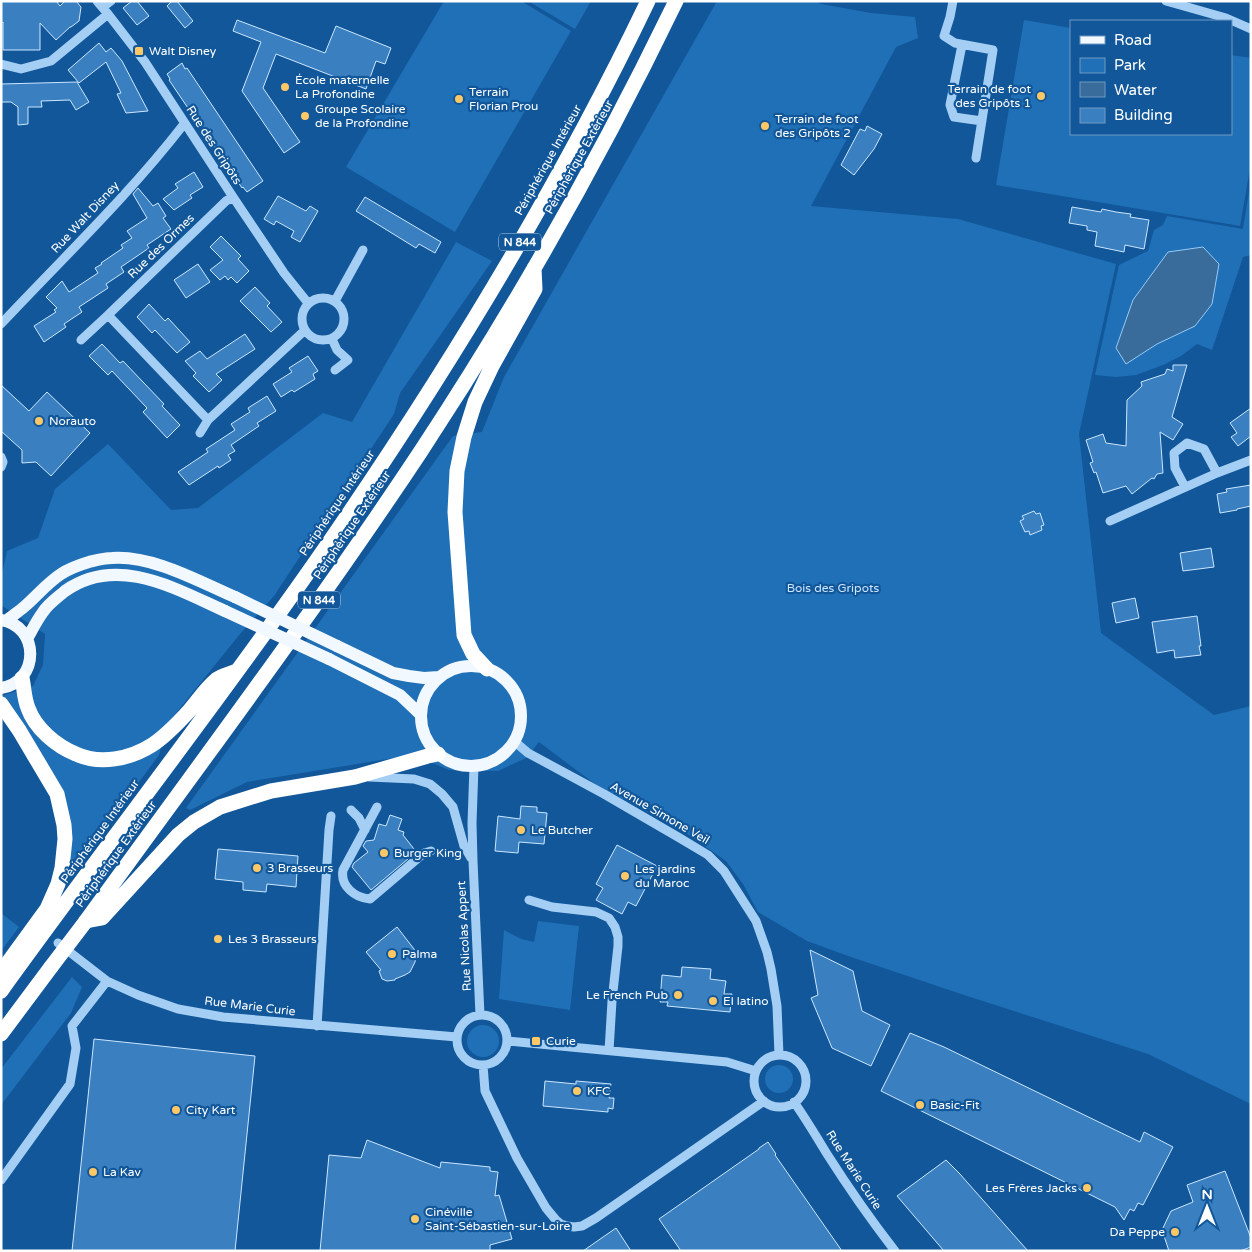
<svg xmlns="http://www.w3.org/2000/svg" width="1252" height="1252" font-family="'Varela Round',sans-serif">
<style>
.green{fill:#2070b7}
.water{fill:#396b9b;stroke:#96caf7}
.building{fill:#3a80c1;stroke:#cce6fe}
.lines{fill:none;stroke-linecap:round;stroke-linejoin:round}
.minor{stroke:#a4cef4;stroke-width:9}
.major{stroke:#f1f8ff;stroke-width:12}
.highway{stroke:#fff;stroke-width:15}
.major-bridge{stroke:#f1f8ff;stroke-width:12}
.highway-bridge{stroke:#fff;stroke-width:15}
.poi-dot{fill:#ffc867;stroke:#11579a;stroke-width:2}
.labels{text-anchor:middle;stroke-width:4.5;stroke-linejoin:round;paint-order:stroke}
.shield{fill:#11579a;stroke:#b8cde1;stroke-width:1}
.shield-label{font-size:11px;font-weight:bold;fill:#fff}
.poi-label{font-size:12px;fill:#fff;stroke:#11579a;text-anchor:start}
.street-label{font-size:12px;fill:#fff;stroke:#11579a}
.park-label{font-size:12px;fill:#cce6fe;stroke:#11579a}
</style>
<rect width="100%" height="100%" fill="#11579a"/>
<path class="green" d="M444,1H521L571,31L455,232L346,167Z
M528,1H591L575,29Z
M717,1H815L821,4L871,13L915,17L918,38L896,47L811,206L958,219L1116,264L1079,434L1101,633L1214,715L1251,706V1104L1148,1054L964,995L851,957L807,941L758,912L743,884L726,861L683,831L595,784L539,742L526,758L498,771L449,770L430,762L394,758L247,782L190,810L186,808L453,436L482,432L504,377Z
M1024,20L1071,28V134H1231V55L1251,58V163L1240,226L996,185Z
M1251,180V255L1243,257L1212,350L1197,344L1181,356L1163,365L1136,375L1116,377L1095,375L1119,265L1148,251L1154,230L1163,225L1167,216L1243,229Z
M456,242L492,261L400,393L394,414L274,596L240,634L168,723L159,755L74,870L60,862L61,838L53,798L1,714V696L33,686L43,665L45,634L1,605V578L7,551L38,538L55,489L108,444L171,510L198,508L323,413L352,422Z
M1,913L19,927L1,951Z
M538,921L579,926L570,1010L499,999L504,930L521,939L534,942Z
M72,977L82,987L71,1013L1,1105V1069Z
M467 1041a16 16 0 1 1 32 0a16 16 0 1 1-32 0Z
M765 1079a14 14 0 1 1 28 0a14 14 0 1 1-28 0Z"/>
<path class="water" d="M1203,247L1219,264L1212,304L1195,326L1157,344L1126,364L1116,348L1133,300L1168,252Z"/>
<path class="building" d="M1,1H56L60,6L65,1H76L81,7L79,21L71,27H70L56,40L40,23V50H3V22L1,24Z
M132,1H137L149,16L137,25L123,8Z
M172,1H177L193,21L185,28L167,6Z
M237,20L325,53L336,26L391,48L385,64L376,61L366,89L276,54L263,88L300,142L284,153L242,91L261,42L233,31Z
M99,43L106,52L111,48L122,61L148,111L126,113L117,94L121,93L106,62L79,83L68,70Z
M182,63L185,69L187,68L263,181L247,192L243,187L242,188L169,80L170,79L167,74Z
M77,82L89,102L76,110L70,100L41,101L42,107H28V124L18,125V107L11,102H1V84Z
M867,126L882,134L874,149L854,175L841,165L860,129L865,131Z
M194,172L203,187L190,195L192,198L174,210L163,199L178,188L175,184Z
M138,188L153,206L158,203L166,216L163,218L171,229L147,245L149,248L121,267L124,272L106,284L108,288L79,307L82,312L64,324L66,327L44,342L34,326L56,312L54,310L57,308L46,297L62,281L69,292L98,273L95,268L102,264L101,263L123,248L121,245L132,238L127,231L147,218L133,194Z
M278,196L306,211L310,206L318,211L300,242L291,237L294,231L276,221L274,225L264,219Z
M365,197L441,242L435,253L419,244L416,248L356,211Z
M1072,207L1101,212L1102,209L1116,212L1131,214L1130,217L1149,220L1144,249L1125,245L1124,252L1095,246L1097,232L1087,230V226L1069,223Z
M221,236L241,256L238,259L249,271L237,283L231,277L228,280L225,276L220,280L210,270L223,260L210,247Z
M198,264L210,282L186,298L174,280Z
M255,287L270,303L267,306L282,322L271,332L240,301Z
M149,304L165,321L168,318L190,342L177,353L155,330L152,333L137,317Z
M245,334L255,349L216,374L222,380L209,392L193,376L196,373L185,361L200,351L207,359Z
M102,344L120,363L123,361L164,404L162,406L180,425L167,438L143,412L147,408L112,371L108,375L89,356Z
M308,356L318,371L313,374L315,379L294,392L292,390L281,397L273,384L292,372L289,368Z
M1173,365H1187L1172,417L1183,424L1173,440L1160,432L1163,473L1157,474L1154,479L1152,478L1132,494L1126,486L1103,493L1096,472L1094,473L1090,463L1093,462L1086,440L1103,434L1106,443L1126,446L1127,400L1142,386L1141,382L1165,374L1167,369L1173,371Z
M1,385L29,411L47,392L90,433L51,476L36,462L22,463V450L1,431Z
M267,396L276,411L257,423L259,426L231,445L235,451L228,455L231,460L219,468L218,466L189,485L178,472L208,452L206,449L235,430L231,424L250,412L248,408Z
M1251,408V436L1238,446L1231,437L1237,433L1230,423Z
M1251,485V506L1237,509V510L1220,513L1217,494L1227,492L1226,489Z
M1034,511L1036,514L1040,513L1044,525L1041,526L1042,530L1030,535L1029,531L1025,532L1020,521L1024,519L1022,516Z
M1211,548L1214,567L1183,571L1180,553Z
M1135,598L1139,618L1116,623L1112,603Z
M1197,616L1201,646H1199L1201,655L1175,658L1174,650L1157,653L1152,622Z
M521,806L537,807V812L547,813L544,844L519,842L518,853L495,851L498,816L520,819Z
M390,815L402,819L398,830L404,832L403,835L414,849L406,856L408,859L371,890L352,867L354,863L368,852L363,846L366,841L374,840L379,824L386,826Z
M617,845L657,866L636,906L628,902L622,914L596,900L603,888L596,884Z
M218,849L298,856L296,887L267,884L266,892L243,890V882L215,879Z
M397,927L414,949L416,956L415,962L410,972L405,975L395,979V980L387,981L382,979L379,971L381,970L366,952Z
M810,950L853,971L862,1011L890,1025L871,1066L832,1048L811,998L818,995Z
M682,967L711,969L710,979L726,981L724,994H732L730,1012L667,1006L668,1002H660L662,975L681,977Z
M910,1033L944,1047L1140,1142L1144,1132L1173,1147L1143,1205L1138,1203L1134,1211L1130,1209L1124,1220L1115,1207L881,1091Z
M94,1039L255,1056L235,1251H72Z
M545,1081L576,1084V1081L611,1084L609,1098H614L613,1109L608,1108V1112L543,1106Z
M367,1140L440,1168L441,1162L490,1167V1171L498,1172L495,1196L499,1195L512,1239L490,1245V1251H320L329,1155L361,1158Z
M768,1142L776,1154L775,1155L842,1251H681L659,1219L759,1149V1148Z
M946,1160L959,1173L1028,1251H944L897,1196Z
M1225,1171L1251,1238V1247L1240,1251H1169L1162,1230L1171,1211L1193,1202L1187,1185Z
M616,1228L631,1251H583Z"/>
<g class="lines">
<path class="minor" d="M97,1L108,14L145,62L233,197L284,273L308,303
M953,1L950,17L944,36L955,43L993,50L976,158
M1166,1L1226,18L1251,29
M103,7L111,1
M962,45L950,105L954,117L982,121
M1,64L21,69L51,61L108,14
M233,197L226,201L108,315L208,420L304,331
M302 319a21 21 0 1 1 42 0a21 21 0 1 1-42 0Z
M335,301L363,250
M1,324C63,258 129,195 184,124
M332,339L337,350L348,360L335,370
M81,340L108,315
M200,433L208,420
M1,457L3,462L1,467
M1185,487L1175,468L1174,453L1187,443L1204,449L1217,473
M1110,521L1217,473L1251,460
M514,741L528,753L604,794L678,837L708,855L724,871L756,921L767,952L771,969L777,1006L779,1055
M474,766L472,823L473,861L480,1015
M369,777L414,779L430,784L442,794L453,807L464,846L471,858
M377,807L343,870C340,886 355,898 370,899L424,853L431,851
M351,810L359,818L365,830
M529,900L552,907L596,912L609,918L615,927L618,937V946L612,1001L609,1051
M58,943L107,981L138,995L178,1009L223,1017L457,1037
M457 1040a25 25 0 1 1 50 0a25 25 0 1 1-50 0Z
M317,1026L329,830L331,816
M507,1041L727,1062L756,1071
M754 1081a26 26 0 1 1 52 0a26 26 0 1 1-52 0Z
M483,1065L485,1091L517,1158L546,1208L556,1220L561,1224L567,1226L574,1227L582,1226L596,1218L764,1101
M794,1102C806,1119 816,1136 827,1154C848,1187 871,1220 895,1251
M1,1180L70,1084L76,1048L72,1026L107,981"/>
<path class="major" d="M1,620C40,626 40,682 1,688
M6,621C12,616 18,612 24,607C37,596 47,583 61,574C70,568 79,565 89,562C97,560 104,558 112,558C152,555 198,581 235,597
M27,639C32,630 37,620 43,612C48,604 58,597 65,591C117,554 176,589 225,611
M337,646L393,673L409,676L424,678L439,677
M329,659L400,695L420,714
M421 716a50 50 0 1 1 100 0a50 50 0 1 1-100 0Z"/>
<path class="highway" d="M487,669L473,654L464,635L455,512L457,471L464,437L475,402L492,366L535,289L534,268
M22,678C24,687 24,698 28,708C35,728 56,746 76,754C100,765 130,759 152,745C166,736 178,723 189,711C198,701 205,689 216,680C221,675 230,674 237,671
M1,704L19,730L57,794L64,825L65,839L62,868L58,884L47,909L1,972
M86,921C199,765 315,611 421,451C516,307 601,156 676,1
M86,921L102,918L178,835L194,822L220,807L271,791L355,777L428,756L438,754
M1,991C109,841 223,696 328,544C447,371 557,191 648,1
M1,1034L51,967"/>
<path class="major-bridge" d="M235,597L337,646
M225,611L329,659"/>
<path class="highway-bridge" d="M51,967L86,921"/>
</g>
<g class="poi-dot">
<rect x="134" y="46" width="10" height="10" rx="2.5"/>
<circle cx="285" cy="87" r="5"/>
<circle cx="1041" cy="96" r="5"/>
<circle cx="459" cy="99" r="5"/>
<circle cx="305" cy="116" r="5"/>
<circle cx="765" cy="126" r="5"/>
<circle cx="39" cy="421" r="5"/>
<circle cx="521" cy="830" r="5"/>
<circle cx="384" cy="853" r="5"/>
<circle cx="257" cy="868" r="5"/>
<circle cx="625" cy="876" r="5"/>
<circle cx="218" cy="939" r="5"/>
<circle cx="392" cy="954" r="5"/>
<circle cx="678" cy="995" r="5"/>
<circle cx="713" cy="1001" r="5"/>
<rect x="531" y="1036" width="10" height="10" rx="2.5"/>
<circle cx="577" cy="1091" r="5"/>
<circle cx="920" cy="1105" r="5"/>
<circle cx="176" cy="1110" r="5"/>
<circle cx="93" cy="1172" r="5"/>
<circle cx="1087" cy="1188" r="5"/>
<circle cx="415" cy="1219" r="5"/>
<circle cx="1175" cy="1232" r="5"/>
</g>
<g class="labels">
<g class="shield">
<rect x="499" y="233.5" width="42" height="17" rx="4"/>
<rect x="298" y="591.5" width="42" height="17" rx="4"/>
</g>
<g class="shield-label">
<text x="520" y="246">N 844</text>
<text x="319" y="604">N 844</text>
</g>
<g class="poi-label">
<text x="149" y="55">Walt Disney</text>
<text x="295" y="84">École maternelle<tspan x="295" dy="14">La Profondine</tspan></text>
<text x="1031" y="93" text-anchor="end">Terrain de foot<tspan x="1031" dy="14">des Gripôts 1</tspan></text>
<text x="469" y="96">Terrain<tspan x="469" dy="14">Florian Prou</tspan></text>
<text x="315" y="113">Groupe Scolaire<tspan x="315" dy="14">de la Profondine</tspan></text>
<text x="775" y="123">Terrain de foot<tspan x="775" dy="14">des Gripôts 2</tspan></text>
<text x="49" y="425">Norauto</text>
<text x="531" y="834">Le Butcher</text>
<text x="394" y="857">Burger King</text>
<text x="267" y="872">3 Brasseurs</text>
<text x="635" y="873">Les jardins<tspan x="635" dy="14">du Maroc</tspan></text>
<text x="228" y="943">Les 3 Brasseurs</text>
<text x="402" y="958">Palma</text>
<text x="668" y="999" text-anchor="end">Le French Pub</text>
<text x="723" y="1005">El latino</text>
<text x="546" y="1045">Curie</text>
<text x="587" y="1095">KFC</text>
<text x="930" y="1109">Basic-Fit</text>
<text x="186" y="1114">City Kart</text>
<text x="103" y="1176">La Kav</text>
<text x="1077" y="1192" text-anchor="end">Les Frères Jacks</text>
<text x="425" y="1216">Cinéville<tspan x="425" dy="14">Saint-Sébastien-sur-Loire</tspan></text>
<text x="1165" y="1236" text-anchor="end">Da Peppe</text>
</g>
<g class="street-label">
<text transform="translate(214 145) rotate(57)" y="4">Rue des Gripôts</text>
<text transform="translate(579 157) rotate(-61)" y="4">Périphérique Extérieur</text>
<text transform="translate(548 160) rotate(-61)" y="4">Périphérique Intérieur</text>
<text transform="translate(85 217) rotate(-47)" y="4">Rue Walt Disney</text>
<text transform="translate(161 246) rotate(-44)" y="4">Rue des Ormes</text>
<text transform="translate(337 503) rotate(-56)" y="4">Périphérique Intérieur</text>
<text transform="translate(352 525) rotate(-56)" y="4">Périphérique Extérieur</text>
<text transform="translate(660 813) rotate(30)" y="4">Avenue Simone Veil</text>
<text transform="translate(100 831) rotate(-54)" y="4">Périphérique Intérieur</text>
<text transform="translate(116 854) rotate(-54)" y="4">Périphérique Extérieur</text>
<text transform="translate(464 936) rotate(-93)" y="4">Rue Nicolas Appert</text>
<text transform="translate(250 1006) rotate(7)" y="4">Rue Marie Curie</text>
<text transform="translate(854 1170) rotate(57)" y="4">Rue Marie Curie</text>
</g>
<g class="park-label">
<text x="833" y="592">Bois des Gripots</text>
</g>
</g>
<rect width="1252" height="1252" fill="none" stroke="#ffffff" stroke-width="5"/>
<rect x="1070" y="20" width="162" height="115" fill="#11579a" stroke="#709ac2"/>
<rect x="1080" y="36" width="25" height="8" fill="#f1f8ff" stroke="#709ac2"/>
<text x="1114" y="45" font-size="15" fill="#ffffff">Road</text>
<rect x="1080" y="58" width="25" height="15" fill="#2070b7" stroke="#709ac2"/>
<text x="1114" y="70" font-size="15" fill="#ffffff">Park</text>
<rect x="1080" y="82" width="25" height="15" fill="#396b9b" stroke="#709ac2"/>
<text x="1114" y="95" font-size="15" fill="#ffffff">Water</text>
<rect x="1080" y="108" width="25" height="15" fill="#3a80c1" stroke="#709ac2"/>
<text x="1114" y="120" font-size="15" fill="#ffffff">Building</text>
<g transform="translate(1207 1207)" stroke="#11579a" stroke-width="4" paint-order="stroke">
<path d="M0-4L9 19L0 12L-9 19Z" fill="#ffffff"/>
<text y="-8" font-size="14" font-weight="bold" text-anchor="middle" fill="#ffffff">N</text>
</g>
</svg>
